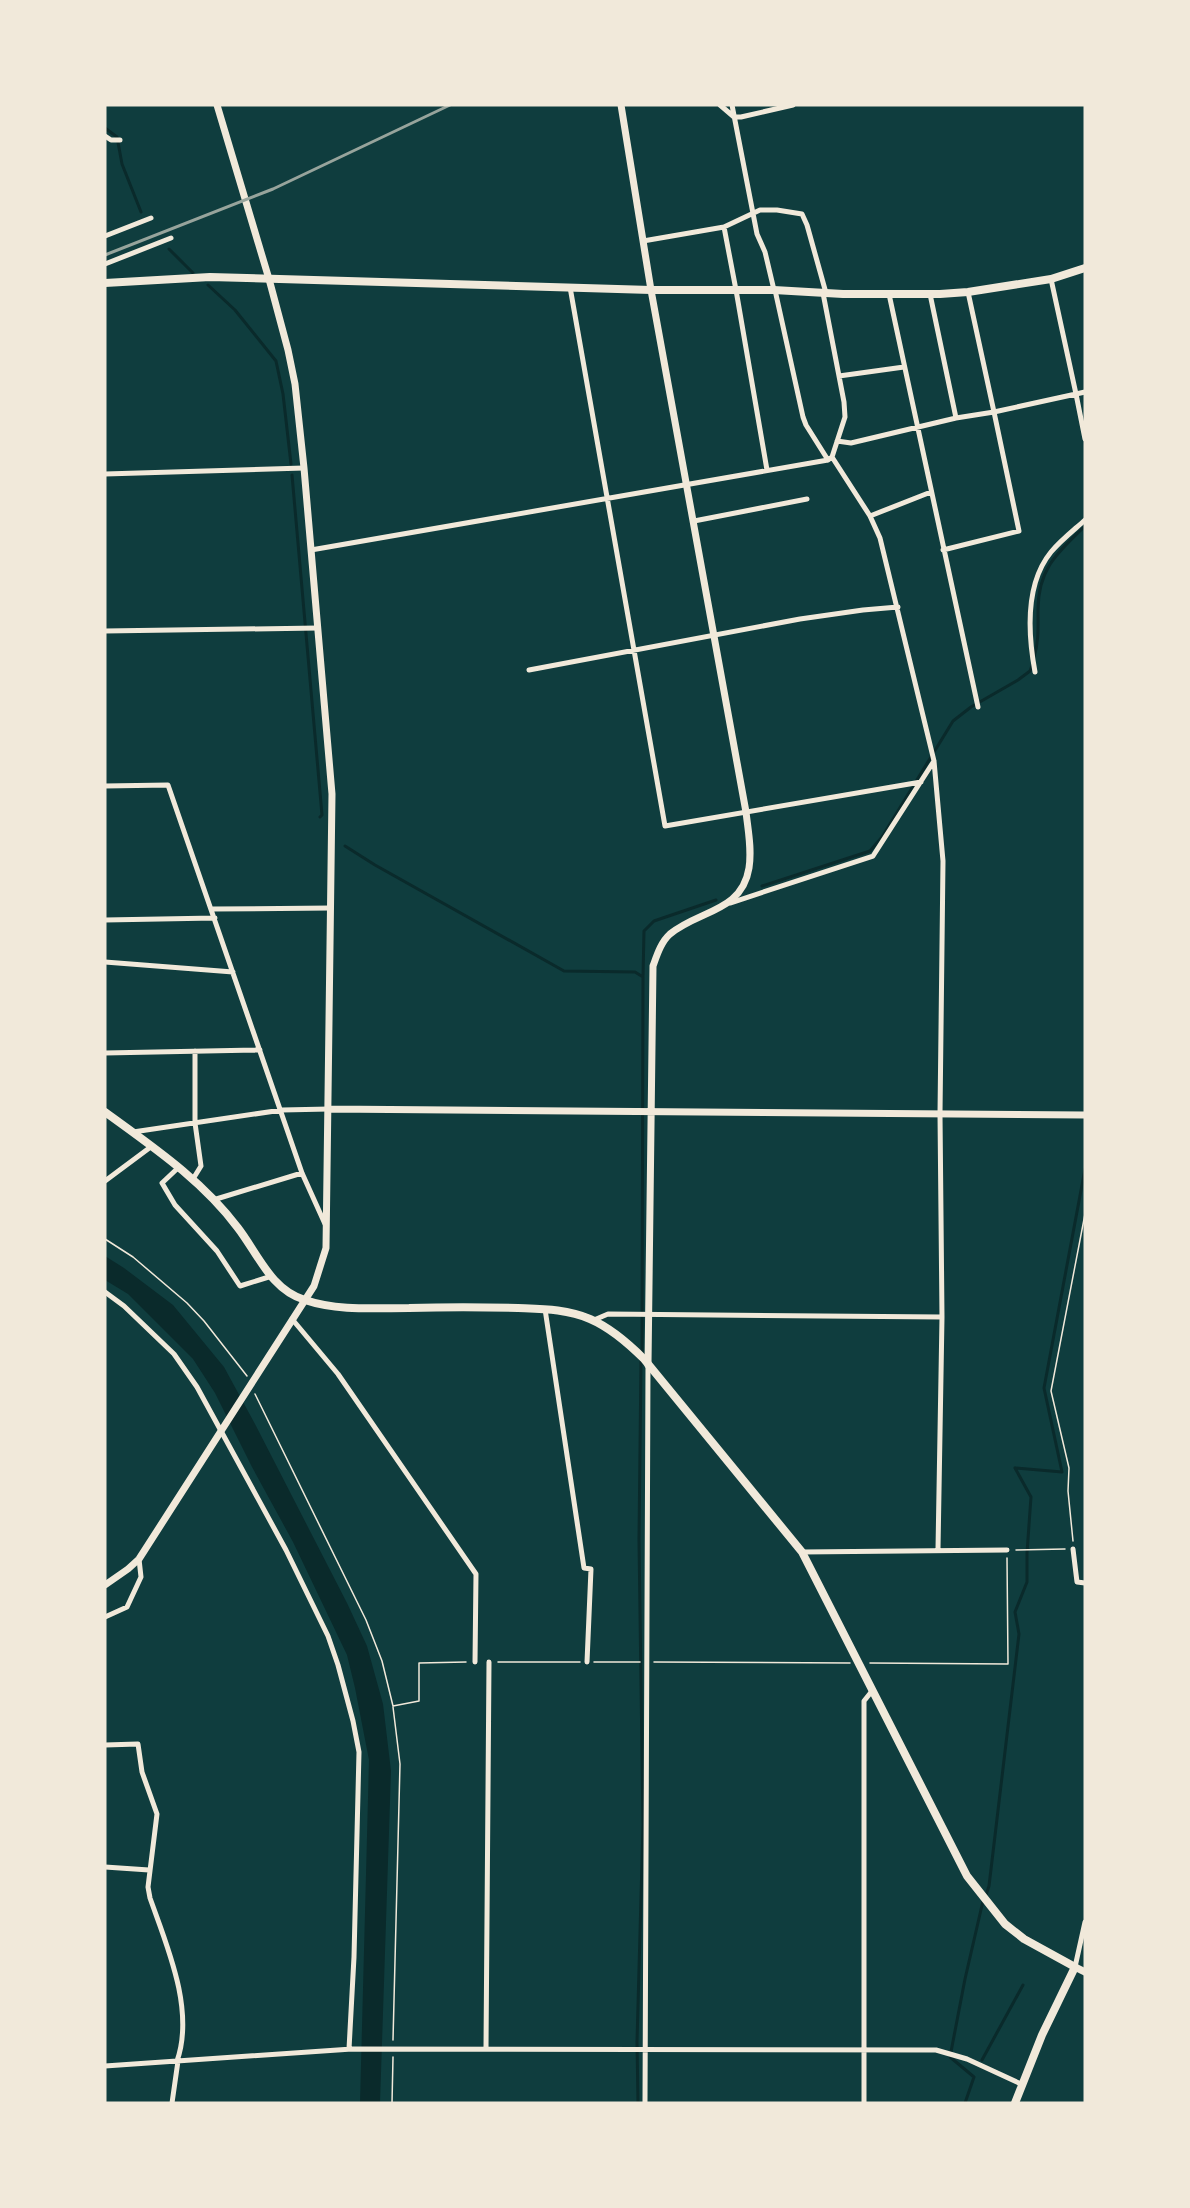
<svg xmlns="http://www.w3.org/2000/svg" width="1190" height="2208" font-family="Raleway,sans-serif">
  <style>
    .water { fill: #0a2a2b }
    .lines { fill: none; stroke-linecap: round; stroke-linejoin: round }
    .stream { stroke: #0a2a2b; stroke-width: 3 }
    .path { stroke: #f1e9da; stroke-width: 1.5 }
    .minor { stroke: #f1e9da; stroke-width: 5 }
    .tertiary { stroke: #f1e9da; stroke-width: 7 }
    .secondary { stroke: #f1e9da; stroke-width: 8 }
    .primary { stroke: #f1e9da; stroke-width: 8 }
    .rail { stroke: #97a49c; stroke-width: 3 }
  </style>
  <rect width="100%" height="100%" fill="#0f3d3e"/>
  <!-- water -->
  <path class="water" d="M105,1256L124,1268L173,1305L224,1367L255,1424L347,1603L367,1646L383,1704L391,1771L380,2103H360L369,1760L355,1688L347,1655L293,1542L252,1467L215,1393L193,1359L128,1294L105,1280Z"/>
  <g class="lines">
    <!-- stream -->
    <path class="stream" d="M105,128L117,137L122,164L141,212
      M169,249L193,273
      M208,285L235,310L276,361L283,394L291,464
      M292,475L322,815L320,817
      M1034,657C1039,642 1038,626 1038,610C1038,569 1057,553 1085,526
      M345,846L375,865L564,971L635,972L643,977L642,1354
      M762,886L870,851L882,837L953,721L971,707L1018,680L1030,671L1033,663
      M643,977L644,931L654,921L716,900
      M1015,1468L1062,1472L1044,1388L1085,1169
      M986,1895L989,1886L1019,1634L1015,1612L1027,1582V1553L1031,1497L1015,1468
      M982,2060L1023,1985
      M638,2103L637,2042L643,1825L639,1540L641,1361
      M965,2103L974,2077L950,2057L965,1979L983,1901"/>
    <!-- path -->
    <path class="path" d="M105,1239L133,1257L187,1303L204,1321L247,1376
      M255,1394L366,1620L382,1661L393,1706L419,1701V1663L466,1662
      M1073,1541L1068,1491L1069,1468L1051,1391L1085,1214
      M1016,1550L1065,1549
      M498,1662H580
      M594,1662H640
      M654,1662L850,1663
      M870,1663L1008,1664L1007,1558
      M393,2040L400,1764L393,1707
      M392,2103L393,2057"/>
    <!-- minor -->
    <path class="minor" d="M720,105L734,117H741L793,105
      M732,105L757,234L765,252L774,290
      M105,136L111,140H120
      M724,227L736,290
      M105,236L151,218
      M643,241L724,227L760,210H777L802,214L807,225L826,293
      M105,264L171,238
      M570,287L665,826L921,782
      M736,290L767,470
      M775,290L803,417L806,425L828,460
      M823,293L844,402L845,417L832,457L870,516L880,538L934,761L943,861L940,1114L942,1317L938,1549
      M889,294L978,707
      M839,376L904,367
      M1085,392L1076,394L1085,439
      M956,418L994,412L968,292
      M837,441L851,443L956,418L930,294
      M105,474L304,468
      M870,516L931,492
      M694,521L807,499
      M311,550L828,460L832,457
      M943,550L1019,531L994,412L1076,394L1051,279
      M105,631L318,628
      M529,670L800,619L863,610L898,607
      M1035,672C1028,634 1025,584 1051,552C1061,540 1074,530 1085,520
      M105,786L168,785L302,1173L325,1224
      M730,903L873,856L934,761
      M212,909L331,908
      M105,920L215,918
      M105,962L233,972
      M105,1053L260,1050
      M133,1132L282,1110L329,1109
      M179,1167L162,1183L175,1205L217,1251L240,1286L272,1276
      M193,1179L201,1166L195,1123V1051
      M105,1181L152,1146
      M213,1200L302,1173
      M105,1292L124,1306L174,1354L197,1387L286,1550L328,1636L338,1665L353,1721L359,1752L354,1957L349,2049
      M545,1309L584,1568L591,1569L587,1662
      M292,1319L338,1374L476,1574L475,1662
      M594,1320L608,1314L942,1317
      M1073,1549L1077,1582L1085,1583
      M802,1552L1007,1550
      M105,1617L127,1607L141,1577L139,1559
      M105,1745L138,1744L142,1772L157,1814L148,1887L150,1898C167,1946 195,2010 177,2061
      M105,1867L149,1870
      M1075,1967L1085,1922
      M486,2048L489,1662
      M105,2066L352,2049L936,2050L967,2059L1021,2084
      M172,2103L178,2061
      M645,2103L648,1365
      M864,2103V1701L872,1691"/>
    <!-- tertiary -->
    <path class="tertiary" d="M621,105L651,290L746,812C748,830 752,849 749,868C742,912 699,910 670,934C661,942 657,955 653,966L648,1365
      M329,1109L1085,1115
      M105,1585L128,1569L139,1559L314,1286L326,1248L332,794L304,468L295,384L288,350L269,279L217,105
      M1075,1967L1085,1972"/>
    <!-- secondary -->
    <path class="secondary" d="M105,283L210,277L651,290H774L843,294H940L968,292L1051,279L1085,268"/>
    <!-- primary -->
    <path class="primary" d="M105,1112C153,1147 202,1180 238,1228C258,1254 271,1290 305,1300C337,1311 375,1308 409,1308C445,1307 481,1307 518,1308C542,1309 567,1309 590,1319C611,1328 628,1343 644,1359L802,1552L967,1876L1005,1924L1024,1939L1075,1967L1042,2035L1015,2103"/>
    <!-- rail -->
    <path class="rail" d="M105,255L273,189L450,105"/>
  </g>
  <!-- border -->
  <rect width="1190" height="2208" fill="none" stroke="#f1e9da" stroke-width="213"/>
</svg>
